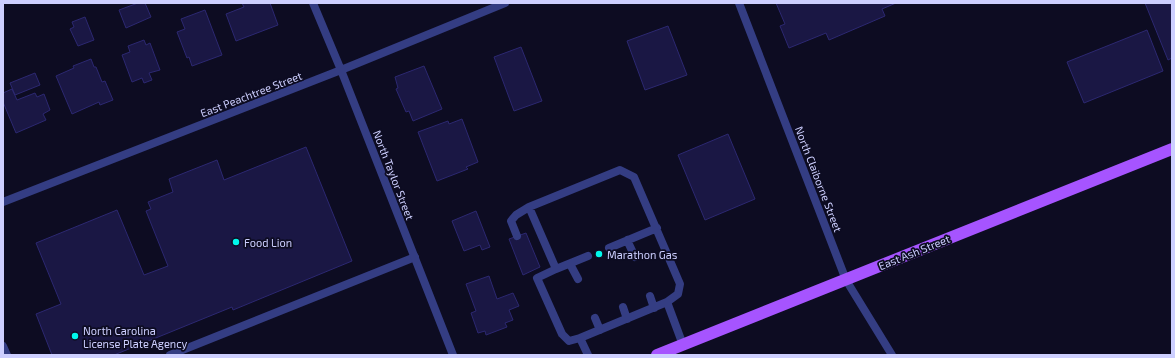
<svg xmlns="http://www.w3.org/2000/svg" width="1175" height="358" font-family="'Exo 2',sans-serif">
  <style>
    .building { fill: #1a1744; stroke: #2c2871 }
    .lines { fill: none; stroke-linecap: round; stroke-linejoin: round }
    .lane { stroke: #343d83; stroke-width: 8 }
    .street { stroke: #343d83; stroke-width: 8 }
    .primary { stroke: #a654ff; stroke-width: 12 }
    .poi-dot { fill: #00f8ec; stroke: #0d0c22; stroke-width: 1.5 }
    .labels { text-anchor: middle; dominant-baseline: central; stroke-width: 3.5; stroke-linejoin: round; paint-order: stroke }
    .street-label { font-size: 11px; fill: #cdcfff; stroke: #0d0c22 }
    .poi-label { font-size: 11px; fill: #cdcfff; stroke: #0d0c22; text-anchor: start }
  </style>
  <rect width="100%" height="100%" fill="#0d0c22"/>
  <!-- building -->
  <path class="building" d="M138,3H145L151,17L126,28L119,10Z
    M242,3H270L278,25L236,41L226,14L244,7Z
    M776,3H896L882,9L885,16L829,40L826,33L789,48L780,26L785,24Z
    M1145,3H1172V58L1168,60Z
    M205,10L222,55L192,66L189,57L187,58L177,32L185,29L181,19Z
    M85,17L94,40L78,46L70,29L74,27L72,22Z
    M668,26L687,75L645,90L627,41Z
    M1147,30L1163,71L1084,103L1067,62Z
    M144,40L146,45L150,43L160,70L149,73L152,80L144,83L142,78L132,82L122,55L130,52L128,46Z
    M521,47L542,101L514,111L494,57Z
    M91,59L94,67H96L102,82L105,81L113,100L100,105L99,102L72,114L56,76L74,68L73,66Z
    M424,66L442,109L413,121L409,111L406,112L396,89L398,88L395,77Z
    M35,73L40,85L15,95L10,83Z
    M12,89L17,100L35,93L37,97L44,94L50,110L43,114L46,120L16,133L3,102V93Z
    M462,119L478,162L466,167L468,169L437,181L418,132L448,121L449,124Z
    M728,134L755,199L705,220L678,155Z
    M306,147L352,261L233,310L232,307L114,355H52L36,314L61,304L36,243L117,210L144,275L168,266L146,211L151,209L148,202L173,192L169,179L217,160L224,180Z
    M476,211L490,247L482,250L480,245L464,251L452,221Z
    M526,233L540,267L523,275L509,239Z
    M489,276L497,299L513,293L519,306L509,310L513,320L505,323L507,327L486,335L485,331L478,333L471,313L476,311L466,284Z"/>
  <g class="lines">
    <!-- lane -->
    <path class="lane" d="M517,236L511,221L516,215L529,207
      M627,240L635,257
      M609,248L657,228
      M570,264L578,279
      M556,269L588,256
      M650,296L654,308
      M623,307L627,319
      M595,318L600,330
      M580,338L569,341L562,334L537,278L556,269L529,207L620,170L634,177L680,284L678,294L667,302
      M170,355L415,257
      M588,355L580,338L667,302L683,345"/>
    <!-- street -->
    <path class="street" d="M313,3L341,70L453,355
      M739,3L846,280L892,355
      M3,202L341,70L505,3
      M3,346L7,355"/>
    <!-- primary -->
    <path class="primary" d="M657,355L1172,149"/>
  </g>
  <!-- markers -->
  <g class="poi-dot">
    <circle cx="236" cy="242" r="4"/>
    <circle cx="599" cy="254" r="4"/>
    <circle cx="75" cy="336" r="4"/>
  </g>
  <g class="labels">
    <!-- street labels -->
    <g class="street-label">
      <text transform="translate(251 94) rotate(-21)">East Peachtree Street</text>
      <text transform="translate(394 175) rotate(69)">North Taylor Street</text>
      <text transform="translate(819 179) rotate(69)">North Claiborne Street</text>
      <text transform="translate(914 252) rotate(-22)">East Ash Street</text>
    </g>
    <!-- poi labels -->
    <g class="poi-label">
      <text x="244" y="242">Food Lion</text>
      <text x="607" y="254">Marathon Gas</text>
      <text x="83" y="330">North Carolina<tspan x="83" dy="13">License Plate Agency</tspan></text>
    </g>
  </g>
  <!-- border -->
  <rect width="1175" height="358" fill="none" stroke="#cdcfff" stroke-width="8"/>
</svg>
